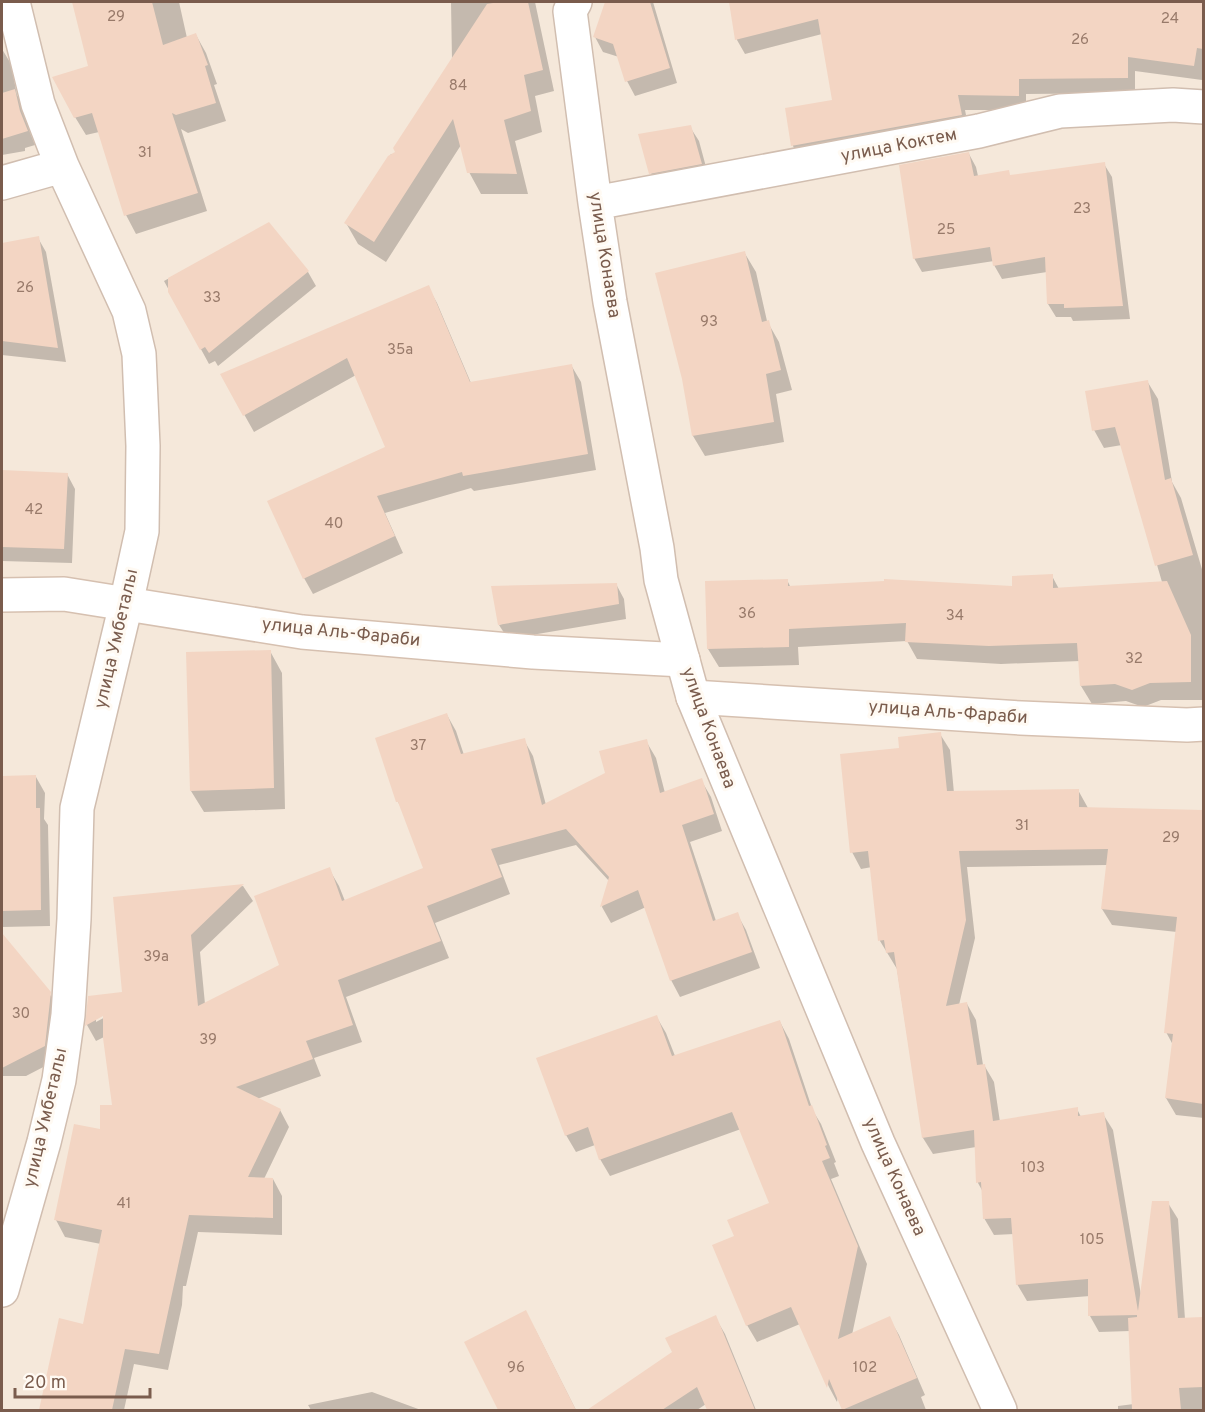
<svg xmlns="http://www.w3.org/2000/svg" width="1205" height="1412" font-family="Overpass,sans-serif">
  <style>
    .residential { fill: #f5e8da }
    .shadow { fill: #0003; fill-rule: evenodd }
    .building { fill: #f3d5c3 }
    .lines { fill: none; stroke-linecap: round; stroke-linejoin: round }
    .street-casing { stroke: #d1beb0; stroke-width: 36 }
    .secondary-casing { stroke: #d6c0b0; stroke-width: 36 }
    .street { stroke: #fff; stroke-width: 33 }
    .secondary { stroke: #fff; stroke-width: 33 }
    .labels { text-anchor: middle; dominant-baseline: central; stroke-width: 6; stroke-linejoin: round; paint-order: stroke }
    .number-label { font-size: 15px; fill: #987a6a }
    .street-label { font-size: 18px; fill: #7a5c4d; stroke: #fffaf3 }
  </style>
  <rect width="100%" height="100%" fill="#fdf6ec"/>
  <!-- residential -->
  <path class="residential" d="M2,2H1203V1410H2Z"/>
  <!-- shadow -->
  <path class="shadow" d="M74,2H179L187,38L196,35L206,53L217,84L214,85L226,121L188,133L181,129L207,211L136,234L126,215L99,132L86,135L75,117L90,67Z
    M451,2H535L554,91L535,96L542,132L515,141L528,194H481L469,172L461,145L386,262L358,244L346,223L391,154H398L452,61Z
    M607,2H653L677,83L635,96L627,81L619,57L603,52L595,37Z
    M730,2H1204V70L1202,80L1135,71V93L1026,94V110H965L969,130L801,161L793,146L787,109L834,101L822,34L745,54L737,40Z
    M2,49L11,64L17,95L23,105L28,127L35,145L25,148V151L2,155Z
    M690,127L699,141L709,178L659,188L651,173Z
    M969,154L976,167L978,176H1011L1104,164L1112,177L1130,319L1073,321L1071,317H1056L1048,304L1047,272L1002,279L994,265V261L922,272L914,258Z
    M268,224L308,272L316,286L218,366L215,361L209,364L164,281Z
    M38,238L46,252L66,362L2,355V244Z
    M744,252L756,272L767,321L779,342L792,390L776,394L784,442L705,456L693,436L683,379Z
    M428,287L437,303L471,383L571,365L581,382L596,470L474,491L471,488L385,513L403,553L313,594L304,578L387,448L356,375L254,432L222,375Z
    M1147,381L1158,399L1172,482L1181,498L1204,576V700H1161L1143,707L1126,701L1092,704L1081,686L1080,661L1001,664L917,659L907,641L798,647L799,665L719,667L708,649L787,580L791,588L1014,587L1052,576L1059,589L1162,582L1122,445L1104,448L1094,430Z
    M2,472L67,474L75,489L72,563L2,561Z
    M616,584L624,599L626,619L508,639L499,625Z
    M270,651L282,673L285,809L204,812L191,791Z
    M447,715L456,731L464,755L524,740L533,756L546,805L606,774L646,741L656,758L665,793L701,780L711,797L722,831L690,842L716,921L737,914L746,930L760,968L680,997L671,980L646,907L611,923L602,907L609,881L576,845L499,865L510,894L435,923L449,958L346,997L362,1042L314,1058L321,1076L257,1099L280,1110L289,1127L264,1179H273L282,1196V1235L198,1232L186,1286H183L182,1305L168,1370L134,1364L124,1410H53L44,1396L84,1325L101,1244L65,1237L56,1220L113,1106L104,1037L96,1041L87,1025L89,997L123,994L114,898L243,886L253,901L200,952L205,1004L281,966L329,869L339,886L345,901L425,869L402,809L398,802ZM110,1012L111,1014L96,1022V1018Z
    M940,734L950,750L954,793L1078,790L1088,808L1204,811V1118L1176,1115L1166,1098L1173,1045L1166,1032L1177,932L1112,925L1102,909L1108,865L967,867L975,938L959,1005L967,1004L976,1020L983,1065H984L994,1082L1000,1122L1077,1109L1081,1117L1103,1114L1113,1130L1141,1295L1168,1203L1178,1219L1185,1319H1204V1410H1118V1406L1134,1404L1130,1331L1099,1332L1090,1316V1296L1027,1301L1017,1284L1014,1234L994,1235L984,1218L983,1192L978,1183L976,1147L933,1154L923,1138L897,969L880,941L872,867L861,869L852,852L900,749Z
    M2,776L36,777L45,793L44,819L48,825L50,926L2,927Z
    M2,936L49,993L59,1009L53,1062L26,1076H2Z
    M656,1016L666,1033L675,1056L780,1022L789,1039L813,1111L821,1124L836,1162L834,1163L839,1176L831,1179L867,1264L852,1335L889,1318L899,1335L925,1395L921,1397L926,1410H844L838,1396L837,1402L829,1387L800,1324L757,1342L747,1325L736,1237L771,1203L741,1129L610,1176L600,1159L595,1145L576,1152L566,1135Z
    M715,1317L725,1334L756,1410H708L706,1404L697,1410H590L674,1352Z
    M535,1329L576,1410H500L466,1343Z
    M372,1392L421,1410H311L308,1405Z"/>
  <!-- building -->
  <path class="building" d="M72,2H152L163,45L196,33L208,65L205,66L216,103L176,115L172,113L198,193L124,216L92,113L74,118L52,77L88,66Z
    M499,2H528L543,70L524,75L531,111L504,120L517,174L467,173L453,119L374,242L344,223L388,156L395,152L393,148L487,4Z
    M605,2H650L670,68L625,82L613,44L593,37Z
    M729,2H1203V49L1197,48L1194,66L1128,57V78L1019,79V96L958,95L962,115L791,146L785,108L832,100L818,19L735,40Z
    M15,89L20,111L28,131L2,139V93Z
    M691,125L702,164L649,174L638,134Z
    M969,152L974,176L1009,170L1010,175L1105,162L1123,306L1064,308V304H1047L1045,257L993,266L990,247L913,259L899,165Z
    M269,222L309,271L209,353L205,347L200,350L168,292V278Z
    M39,236L58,348L2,341V243Z
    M745,251L762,322L769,320L781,370L766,374L774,422L692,436L682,379L655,273Z
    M429,285L470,382L572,364L588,454L463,476L462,472L377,496L395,536L303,579L267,501L385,447L347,358L243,416L220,374Z
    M1148,380L1165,480L1171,478L1193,555L1155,566L1115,427L1092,431L1085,391Z
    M2,470L68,473L64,549L2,547Z
    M1053,574V588L1167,581L1191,635V682L1150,683L1132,690L1115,684L1080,686L1077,643L989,646L905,642L906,623L789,629V647L707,649L705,581L788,579V586L884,581V579L1012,586V576Z
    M617,583L619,604L498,625L491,586Z
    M271,650L274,788L190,791L186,652Z
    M447,713L461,754L525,738L542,805L605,773L599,751L647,739L660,793L702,778L714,814L682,825L713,921L738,912L752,952L670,981L638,890L600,907L609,877L566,829L491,849L502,877L427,906L441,941L338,980L353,1025L306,1041L313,1059L236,1087L281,1109L248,1177L273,1178V1218L189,1215L159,1354L125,1349L112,1410H39L59,1318L83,1324L102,1230L54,1220L74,1124L100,1129V1105H112L103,1038V1016L85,1026L88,996L122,992L113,897L244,884L191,935L198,1006L279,965L254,896L330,867L342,901L423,868L398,802H396L375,738Z
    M941,732L947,791L1079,789V807L1203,810V1104L1165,1098L1173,1034L1164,1033L1177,917L1101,909L1108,849L959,851L966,920L946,1006L967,1002L977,1065L985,1064L993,1121L1078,1107V1116L1104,1112L1138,1311L1152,1201H1169L1178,1318L1203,1317V1387L1179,1388L1181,1410H1132L1128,1318L1137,1317V1315L1088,1316V1279L1016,1285L1011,1218L983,1219L981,1182L976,1183L974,1130L922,1138L894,952L886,953L884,940L878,941L868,851L850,853L840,754L899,748L898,737Z
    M36,775V808H40L41,910L2,911V776Z
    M2,933L51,992L45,1046L2,1068Z
    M657,1015L672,1056L780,1020L809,1106L812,1105L827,1145L825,1146L830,1158L822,1161L858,1246L838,1339L890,1316L917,1378L842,1410L829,1379L827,1388L791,1307L746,1326L712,1245L734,1236L727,1220L769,1203L732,1112L599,1160L588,1127L565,1136L536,1058Z
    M526,1310L576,1410H498L464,1342Z
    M716,1315L755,1410H707L697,1387L662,1410H587L672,1352L665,1338Z"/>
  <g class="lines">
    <!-- street casing -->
    <g class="street-casing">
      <path id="street" d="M575,2L570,11L595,203L610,302L657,548L661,580L693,697L878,1143L1000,1410
        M2,183L62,166
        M595,203L979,131L1060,111L1173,105L1204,107
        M2,1290L44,1142L59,1080L68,1015L74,919L77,808L126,604L142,531L143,446L139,354L129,311L62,166L38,104L13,2"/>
    </g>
    <!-- secondary casing -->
    <g class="secondary-casing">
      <path id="secondary" d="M2,595L64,594L302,632L533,652L683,660
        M693,697L1021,718L1187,725L1204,724"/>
    </g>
    <!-- street -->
    <use href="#street" class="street"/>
    <!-- secondary -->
    <use href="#secondary" class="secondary"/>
  </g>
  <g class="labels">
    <!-- number labels -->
    <g class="number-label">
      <text x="116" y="17">29</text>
      <text x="1170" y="19">24</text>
      <text x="1080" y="40">26</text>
      <text x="458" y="86">84</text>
      <text x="145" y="153">31</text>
      <text x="1082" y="209">23</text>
      <text x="946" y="230">25</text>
      <text x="25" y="288">26</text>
      <text x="212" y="298">33</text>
      <text x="709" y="322">93</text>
      <text x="400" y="350">35а</text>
      <text x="34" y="510">42</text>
      <text x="334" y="524">40</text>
      <text x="747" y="614">36</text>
      <text x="955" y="616">34</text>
      <text x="1134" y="659">32</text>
      <text x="418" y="746">37</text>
      <text x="1022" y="826">31</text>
      <text x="1171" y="838">29</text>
      <text x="156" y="957">39а</text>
      <text x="21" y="1014">30</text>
      <text x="208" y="1040">39</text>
      <text x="1033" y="1168">103</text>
      <text x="124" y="1204">41</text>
      <text x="1092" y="1240">105</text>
      <text x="516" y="1368">96</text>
      <text x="865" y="1368">102</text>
    </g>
    <!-- street labels -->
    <g class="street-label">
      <text transform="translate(899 146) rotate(-11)">улица Коктем</text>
      <text transform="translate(604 255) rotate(81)">улица Конаева</text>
      <text transform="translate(341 633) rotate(6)">улица Аль-Фараби</text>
      <text transform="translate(117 639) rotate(-77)">улица Умбеталы</text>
      <text transform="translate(948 713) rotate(4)">улица Аль-Фараби</text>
      <text transform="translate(708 728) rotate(70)">улица Конаева</text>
      <text transform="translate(46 1118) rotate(-77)">улица Умбеталы</text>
      <text transform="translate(894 1177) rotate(66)">улица Конаева</text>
    </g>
  </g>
  <!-- border -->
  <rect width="1205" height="1412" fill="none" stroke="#7a5c4d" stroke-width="6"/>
  <!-- scale -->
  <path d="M15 1388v9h135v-9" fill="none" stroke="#7a5c4d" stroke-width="3"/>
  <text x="24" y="1388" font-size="18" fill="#7a5c4d" stroke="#fffaf3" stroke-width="4.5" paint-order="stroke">20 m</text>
</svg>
